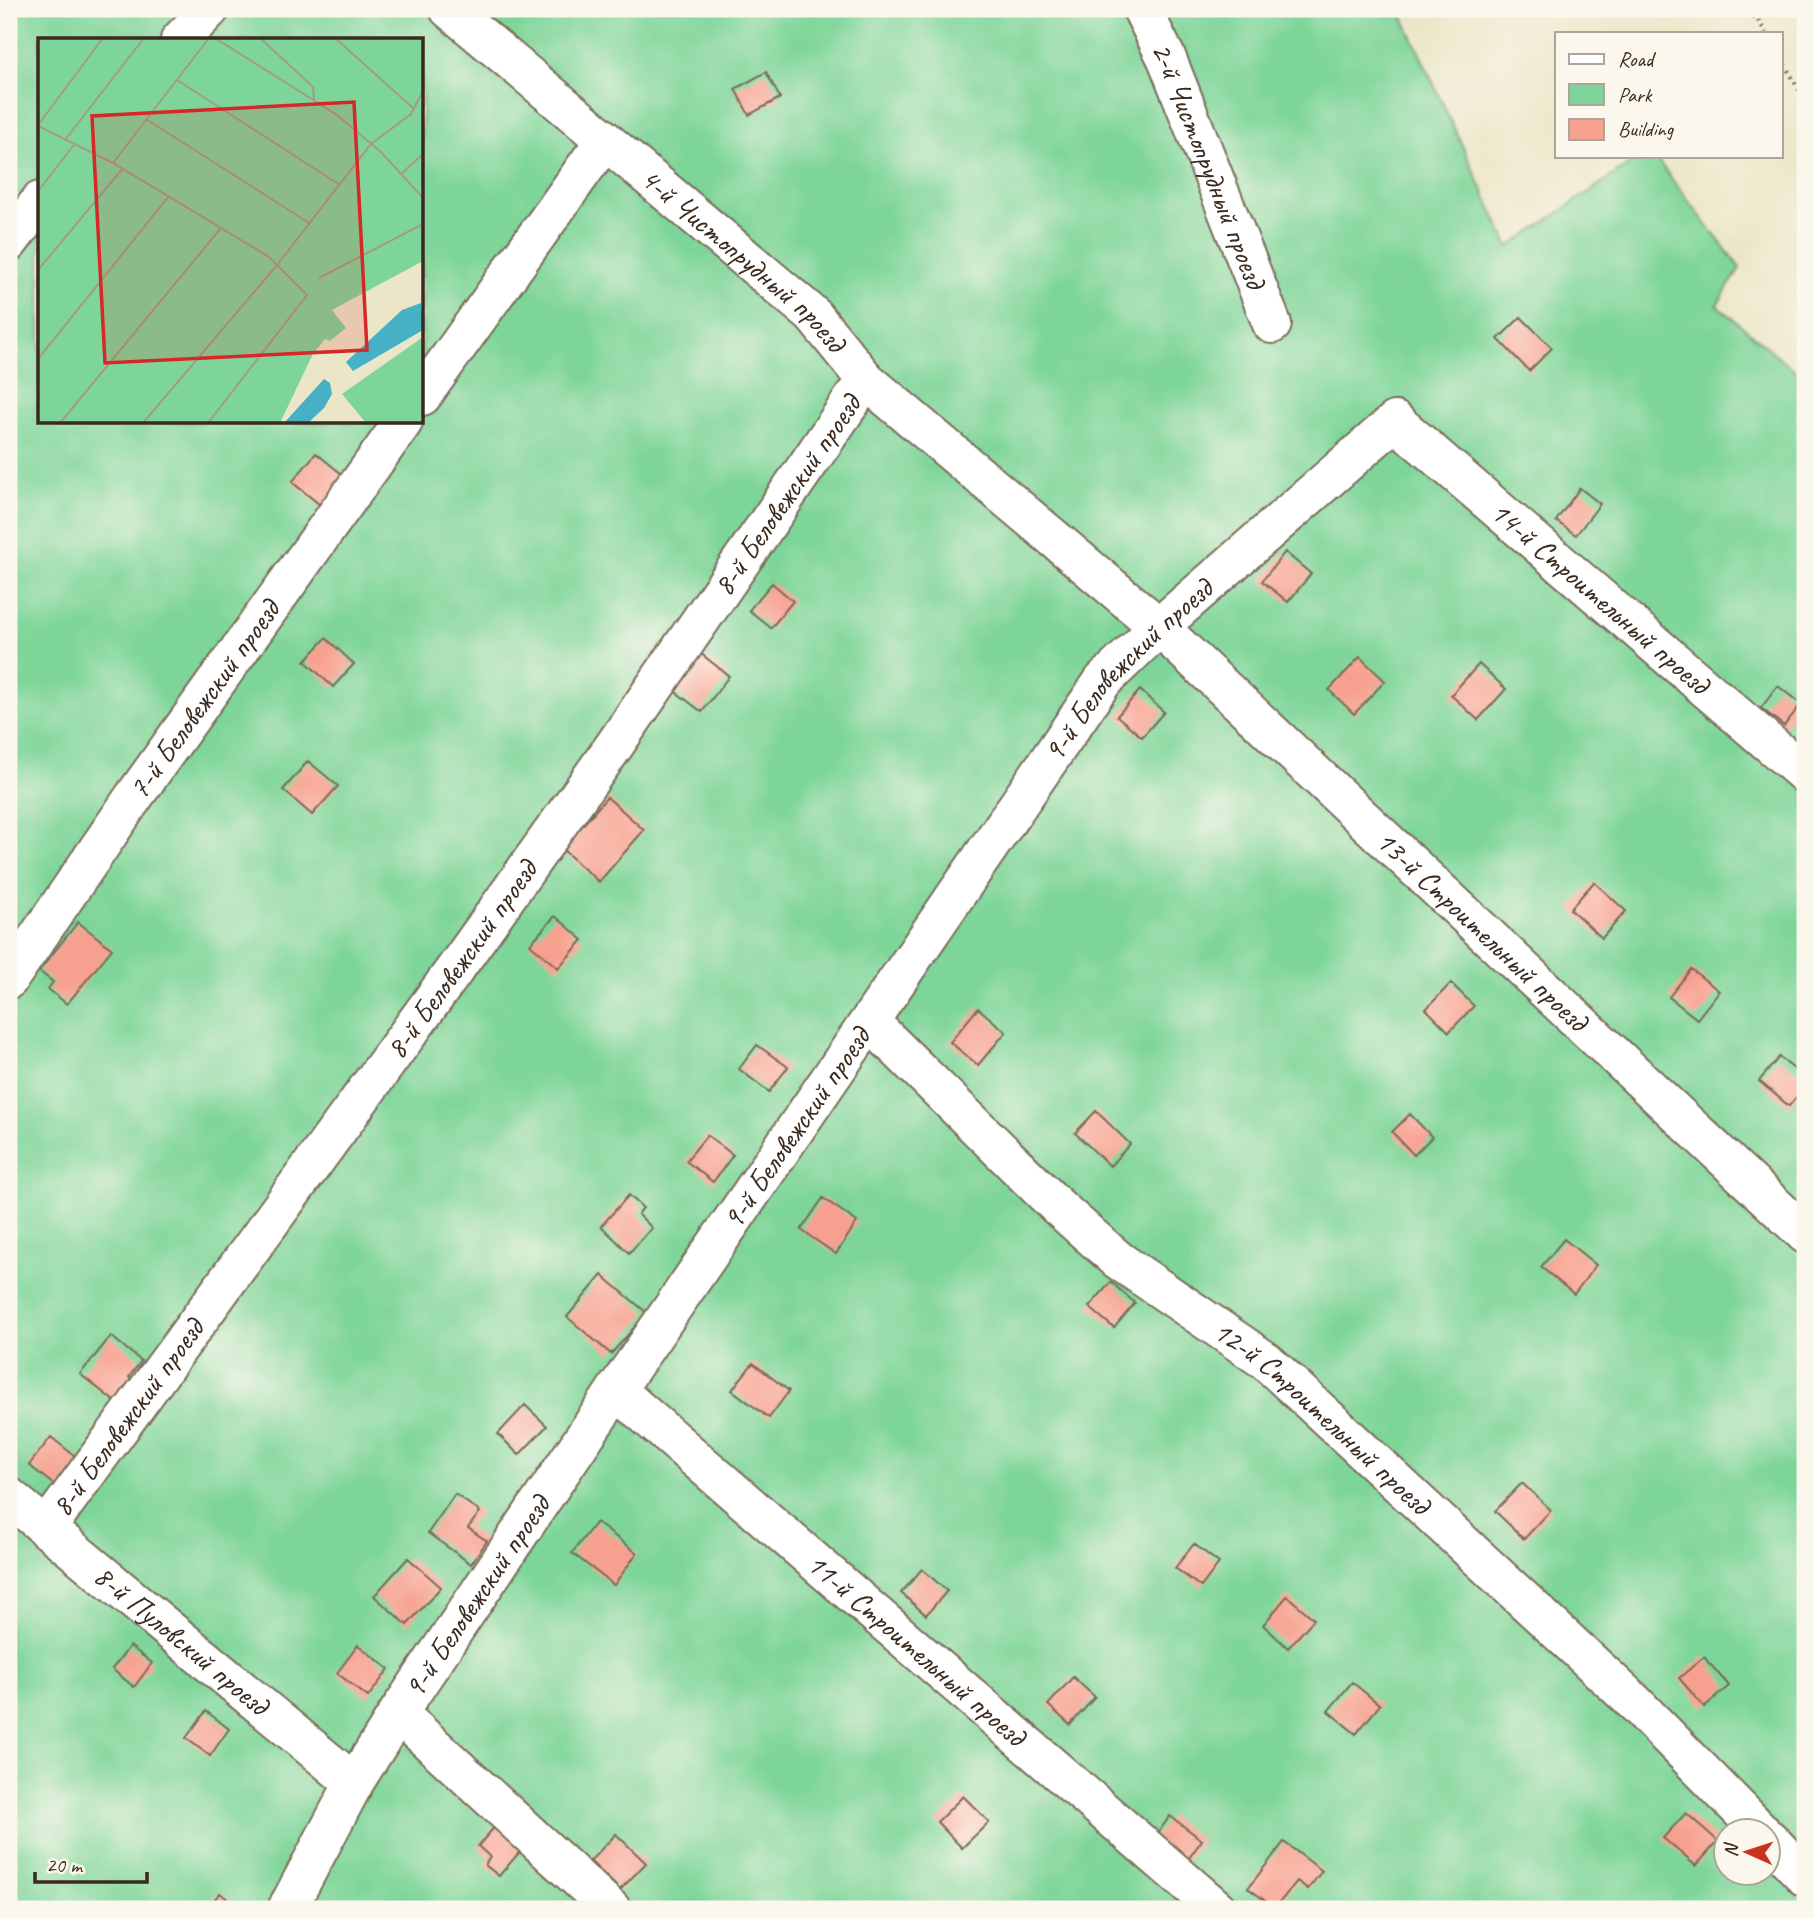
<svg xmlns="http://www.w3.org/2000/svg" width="1814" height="1918" font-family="Caveat,sans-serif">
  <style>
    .green { fill: #7ed599; stroke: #5c805c; stroke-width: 2; fill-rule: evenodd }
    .building { fill: #f8a090 }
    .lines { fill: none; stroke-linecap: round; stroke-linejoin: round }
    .minor-casing { stroke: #796c5a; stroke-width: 42 }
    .path { stroke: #796c5a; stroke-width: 4.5; stroke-dasharray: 2 5; stroke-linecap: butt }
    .minor { stroke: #fff; stroke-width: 38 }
    .labels { text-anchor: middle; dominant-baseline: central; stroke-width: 7; stroke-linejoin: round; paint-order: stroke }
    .street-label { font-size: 30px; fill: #3b2a1e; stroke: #fbf7ec }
    .inset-road { fill: none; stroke: #a59b84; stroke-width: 2 }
    .view { fill: #d62828; fill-opacity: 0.15; stroke: #d62828; stroke-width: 3.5 }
    .inset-edge { fill: none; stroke: #3b2a1e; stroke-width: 3.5 }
  </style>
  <rect width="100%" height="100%" fill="#fbf7ec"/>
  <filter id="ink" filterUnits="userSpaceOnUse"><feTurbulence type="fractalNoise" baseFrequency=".0143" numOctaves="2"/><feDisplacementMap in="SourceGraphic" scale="14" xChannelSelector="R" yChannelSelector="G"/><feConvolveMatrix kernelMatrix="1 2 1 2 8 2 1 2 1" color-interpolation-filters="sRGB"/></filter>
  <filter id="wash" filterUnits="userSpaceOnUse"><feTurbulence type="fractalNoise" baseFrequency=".00686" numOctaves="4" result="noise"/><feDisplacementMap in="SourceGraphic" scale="28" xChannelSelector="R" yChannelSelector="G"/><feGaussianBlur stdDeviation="1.57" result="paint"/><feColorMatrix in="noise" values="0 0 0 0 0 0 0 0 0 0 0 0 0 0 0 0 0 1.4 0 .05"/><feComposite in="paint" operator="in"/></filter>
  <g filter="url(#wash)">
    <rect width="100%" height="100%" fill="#ece6c8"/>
    <!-- green -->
    <path class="green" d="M9,9H1399L1509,247L1641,156H1654L1740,268L1717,305L1805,379V1909H9ZM40,40H422V422H40ZM1727,1830H1769V1872H1727Z"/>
    <g id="blocks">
      <!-- building -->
      <path class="building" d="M766,72L780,98L749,115L735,89Z
        M1521,317L1552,348L1529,371L1498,339Z
        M316,453L349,480L325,509L292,482Z
        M1580,488L1600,504L1576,535L1556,521Z
        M1285,552L1311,574L1288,602L1262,581Z
        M772,583L793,601L771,628L749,610Z
        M326,638L354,664L333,687L305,661Z
        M700,653L729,676L702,712L672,689Z
        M1360,657L1385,681L1354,714L1329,690Z
        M1479,664L1506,689L1478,720L1451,695Z
        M1778,686L1801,704L1784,726L1761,708Z
        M1140,690L1164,712L1142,737L1117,716Z
        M308,761L338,786L312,815L283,790Z
        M607,797L644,830L599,882L562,849Z
        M1594,882L1626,911L1602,938L1570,909Z
        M555,916L583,940L558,968L530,944Z
        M78,922L112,949L67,1004L48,989L53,982L39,971Z
        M1691,969L1719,991L1697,1019L1669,997Z
        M1451,983L1474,1006L1449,1032L1426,1009Z
        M978,1008L1006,1032L978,1065L950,1042Z
        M757,1045L788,1067L769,1092L739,1069Z
        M1779,1057L1805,1078V1086L1789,1106L1759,1081Z
        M1096,1111L1130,1144L1110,1166L1075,1133Z
        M1410,1114L1432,1137L1414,1155L1392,1132Z
        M707,1135L733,1155L713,1182L686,1161Z
        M629,1195L643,1208L638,1214L652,1228L629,1253L601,1226Z
        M823,1198L857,1222L836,1254L801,1230Z
        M1564,1239L1596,1265L1574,1294L1541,1267Z
        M602,1275L647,1313L611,1354L567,1317Z
        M1111,1282L1135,1303L1114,1328L1089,1307Z
        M111,1336L141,1361L129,1377L141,1386L123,1408L80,1374Z
        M753,1363L789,1391L769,1418L732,1390Z
        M525,1405L547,1426L519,1455L498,1434Z
        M51,1437L81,1461L59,1489L29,1465Z
        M1522,1483L1551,1510L1524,1539L1495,1511Z
        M455,1494L480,1512L468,1528L487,1541L471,1564L428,1533Z
        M596,1522L637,1553L614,1585L572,1553Z
        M1194,1544L1219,1563L1201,1587L1175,1568Z
        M408,1558L441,1587L407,1625L374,1596Z
        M922,1569L947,1591L926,1615L901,1593Z
        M1287,1596L1314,1619L1288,1648L1263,1625Z
        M358,1645L389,1669L368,1697L337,1673Z
        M130,1646L152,1663L134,1687L112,1669Z
        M1704,1657L1729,1686L1704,1707L1679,1678Z
        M1073,1677L1095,1697L1070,1725L1048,1705Z
        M1352,1682L1380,1705L1356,1734L1328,1711Z
        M206,1711L229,1729L210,1756L186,1738Z
        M963,1796L989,1822L962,1848L937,1822Z
        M1686,1813L1718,1841L1696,1866L1663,1838Z
        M1170,1816L1202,1840L1184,1865L1152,1841Z
        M497,1824L524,1847L499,1876L485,1865L490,1857L478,1846Z
        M616,1834L646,1863L620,1890L590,1861Z
        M1284,1842L1322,1871L1308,1889L1297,1881L1275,1908L1248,1888Z
        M220,1893L240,1909H206Z"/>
    </g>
  </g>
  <g filter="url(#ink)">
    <use href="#blocks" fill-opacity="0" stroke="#796c5a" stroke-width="2"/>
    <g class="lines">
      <!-- minor casing -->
      <g class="minor-casing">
        <g id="minor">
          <path id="s1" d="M449,9L813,315L866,380L1159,627L1805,1234"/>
          <path id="s2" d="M1142,9L1167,59L1272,324"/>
          <path d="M180,40L210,9"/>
          <path d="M9,242L40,201"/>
          <path d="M422,396L605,140"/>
          <path id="s3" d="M9,979L133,798L403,422"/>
          <path id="s4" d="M870,1022L1057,1206L1118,1260L1266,1361L1635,1703L1760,1830"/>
          <path id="s5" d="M616,1390L1217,1909"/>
          <path id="s6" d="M9,1497L354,1783"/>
          <path id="s7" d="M46,1529L453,972L614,746L866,380"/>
          <path d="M398,1713L611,1909"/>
          <path d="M1769,1839L1805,1877"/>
          <path id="s8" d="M287,1909L354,1783L398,1713L616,1390L1103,681L1159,627L1395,421L1805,774"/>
        </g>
      </g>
      <!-- path -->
      <path class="path" d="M1726,9L1756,17L1766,33
        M1781,58L1805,100"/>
      <!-- minor -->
      <use href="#minor" class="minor"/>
    </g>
  </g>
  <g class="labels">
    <!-- street labels -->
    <g class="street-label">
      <text stroke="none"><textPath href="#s2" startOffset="170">2-й Чистопрудный проезд</textPath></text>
      <text stroke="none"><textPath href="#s1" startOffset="387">4-й Чистопрудный проезд</textPath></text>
      <text stroke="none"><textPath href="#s7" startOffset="1272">8-й Беловежский проезд</textPath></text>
      <text stroke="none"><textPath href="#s8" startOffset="2137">14-й Строительный проезд</textPath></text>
      <text stroke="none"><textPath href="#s8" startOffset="1500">9-й Беловежский проезд</textPath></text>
      <text stroke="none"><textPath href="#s3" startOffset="341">7-й Беловежский проезд</textPath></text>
      <text stroke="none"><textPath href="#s1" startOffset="1386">13-й Строительный проезд</textPath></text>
      <text stroke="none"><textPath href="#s7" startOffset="705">8-й Беловежский проезд</textPath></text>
      <text stroke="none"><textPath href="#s8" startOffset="933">9-й Беловежский проезд</textPath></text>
      <text stroke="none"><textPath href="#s7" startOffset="138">8-й Беловежский проезд</textPath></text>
      <text stroke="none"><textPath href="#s4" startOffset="602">12-й Строительный проезд</textPath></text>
      <text stroke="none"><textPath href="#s8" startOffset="366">9-й Беловежский проезд</textPath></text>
      <text stroke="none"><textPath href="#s6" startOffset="224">8-й Пуловский проезд</textPath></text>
      <text stroke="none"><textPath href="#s5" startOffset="397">11-й Строительный проезд</textPath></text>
    </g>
  </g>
  <!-- overview -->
  <g transform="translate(38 38)">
    <rect width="385" height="385" fill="#ece6c8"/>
    <path d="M0,0H385V223L294,272L308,290L292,303L287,301L275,316L242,385H0ZM385,299V385H328L304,356Z" fill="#7ed599"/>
    <path d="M383,265L385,292L315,333L308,324L364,272ZM286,341L292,345L294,356L286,370L270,385H246Z" fill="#46b0c5"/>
    <path class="inset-road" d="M177,0L299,77L343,114L385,160M222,0L275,49L276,62M297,0L375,70M139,42L302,147M108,81L271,185M0,87L65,0M0,88L75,125L231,219L269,257L170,385M27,102L106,0M75,125L171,0M363,136L385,116M0,153L36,107M0,232L85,130M281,240L385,186M0,321L131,158M22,385L183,190M105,385L239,227L333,106L373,76L385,53"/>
    <path class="view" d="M316,64L329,312L67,325L54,78Z"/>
    <rect width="385" height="385" class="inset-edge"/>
  </g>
  <!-- margin -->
  <rect width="1814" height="1918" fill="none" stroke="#fbf7ec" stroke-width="35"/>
  <!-- legend -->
  <rect x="1555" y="32" width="228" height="126" fill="#fbf7ec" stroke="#aea59a" stroke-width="2"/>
  <rect x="1569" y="54" width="35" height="10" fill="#ffffff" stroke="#aea59a" stroke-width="2"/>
  <text x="1618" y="66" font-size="21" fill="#3b2a1e">Road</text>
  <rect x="1569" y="84" width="35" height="21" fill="#7ed599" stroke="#aea59a" stroke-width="2"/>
  <text x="1618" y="102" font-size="21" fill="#3b2a1e">Park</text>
  <rect x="1569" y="119" width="35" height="21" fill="#f8a090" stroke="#aea59a" stroke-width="2"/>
  <text x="1618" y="136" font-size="21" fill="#3b2a1e">Building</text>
  <!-- north arrow -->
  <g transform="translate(1747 1852) rotate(273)"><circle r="33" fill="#fbf7ec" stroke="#aea59a" stroke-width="2"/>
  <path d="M0-5L12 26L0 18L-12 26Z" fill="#c8321e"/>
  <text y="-10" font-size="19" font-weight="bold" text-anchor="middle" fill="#3b2a1e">N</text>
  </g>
  <!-- scale -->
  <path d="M35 1872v10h112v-10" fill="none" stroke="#3b2a1e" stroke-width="3.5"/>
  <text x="46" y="1872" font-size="21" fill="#3b2a1e" stroke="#fbf7ec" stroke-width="5" paint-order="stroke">20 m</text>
</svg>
